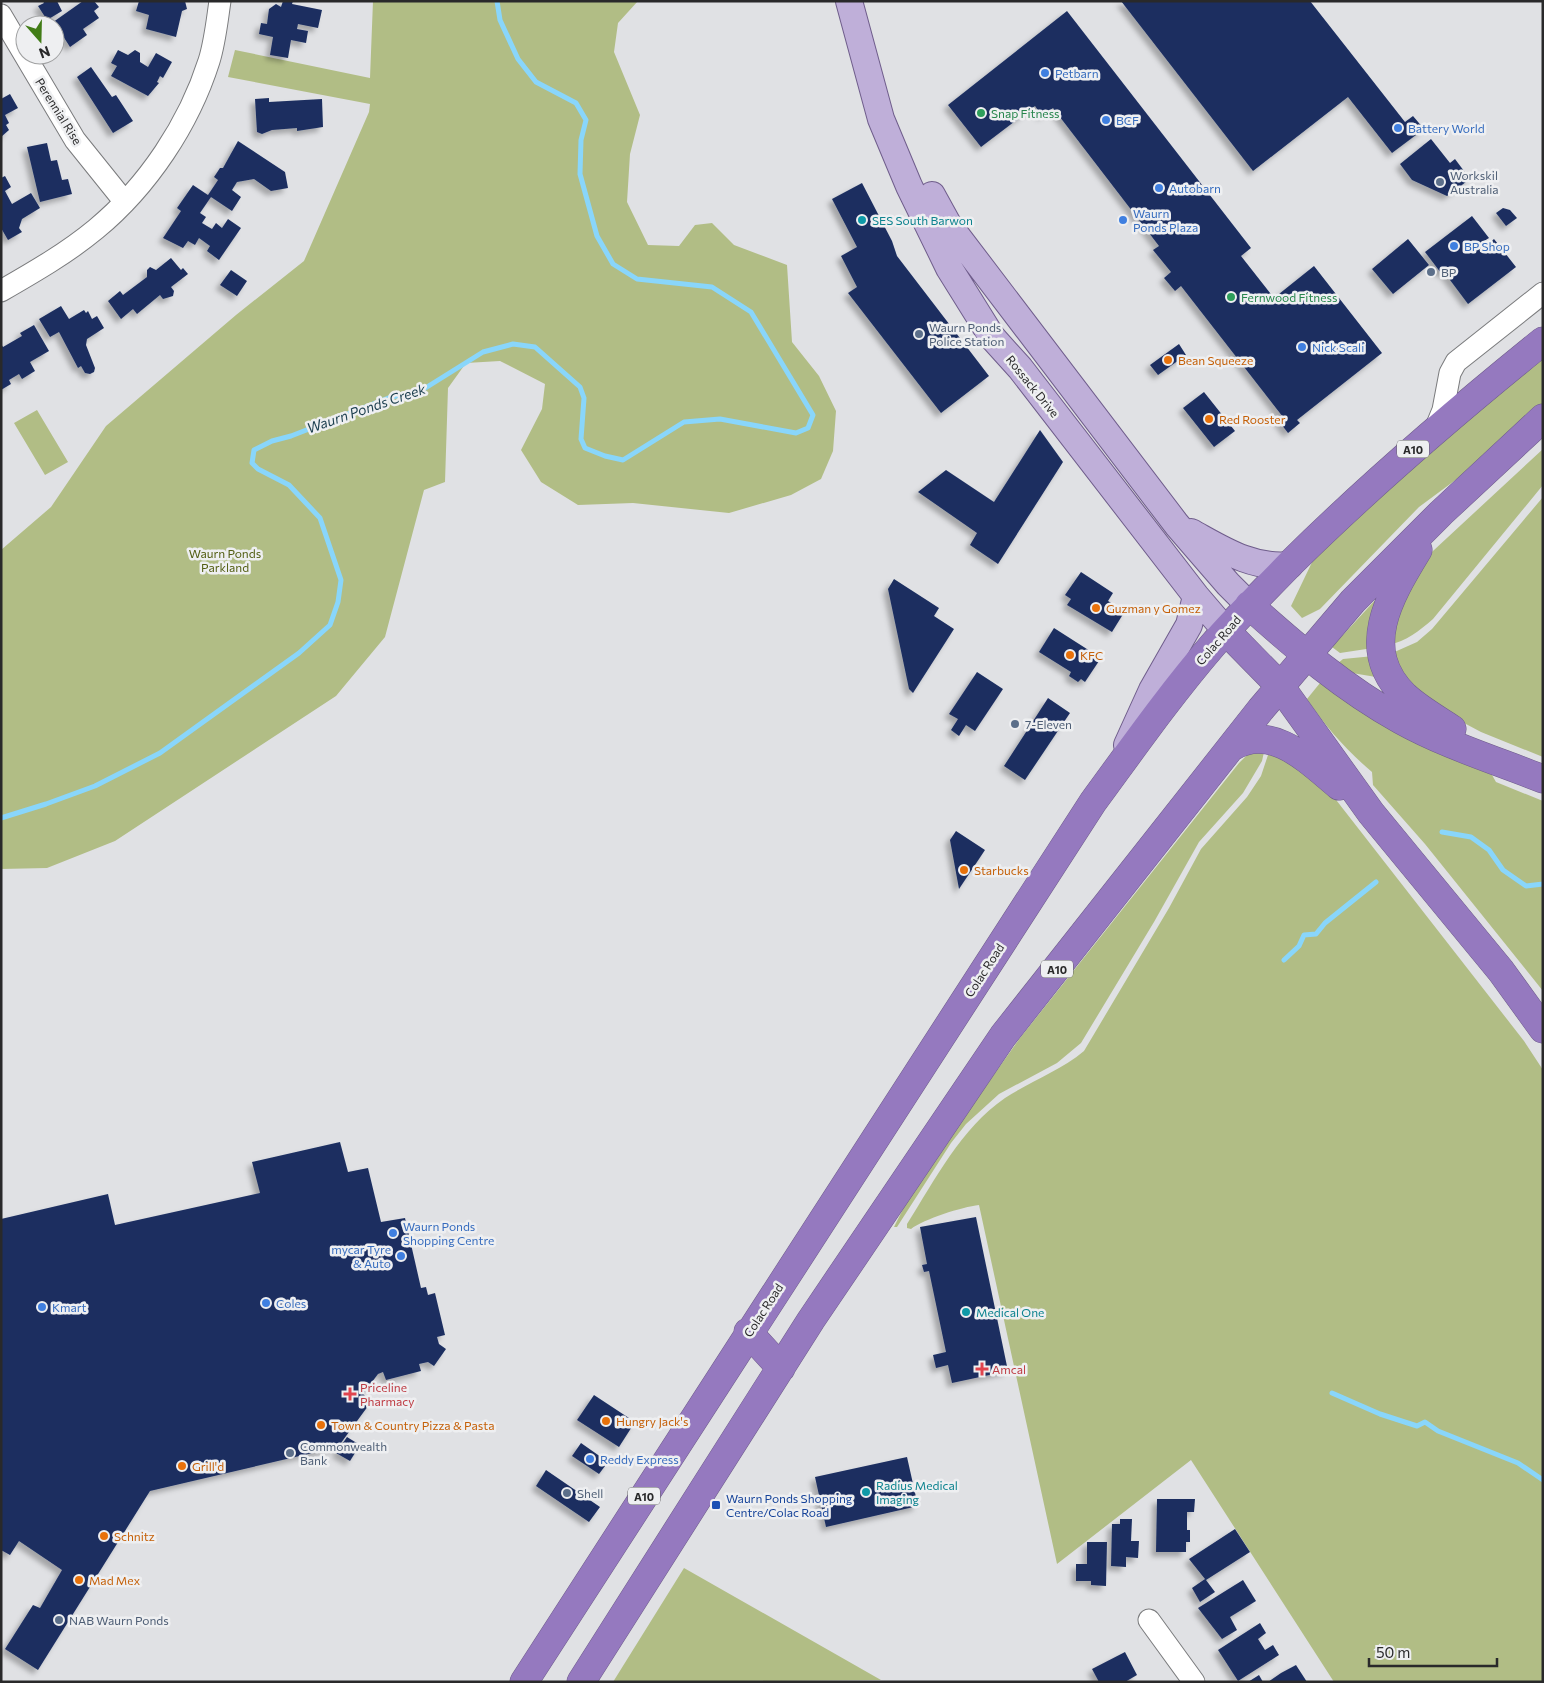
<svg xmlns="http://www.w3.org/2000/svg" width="1544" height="1683" font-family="Commissioner,sans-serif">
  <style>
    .green { fill: #b1bd85 }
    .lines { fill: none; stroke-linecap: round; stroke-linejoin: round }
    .stream { stroke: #89d6fb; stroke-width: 5 }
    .building { fill: #1c2f61; filter: url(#shadow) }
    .minor-casing { stroke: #7a7b7d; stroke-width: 23 }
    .major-casing { stroke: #6f5d8b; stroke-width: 28 }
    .highway-casing { stroke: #6f5d8b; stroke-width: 29 }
    .minor { stroke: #fff; stroke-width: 21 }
    .major { stroke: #bfafd9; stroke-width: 26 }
    .highway { stroke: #9579bf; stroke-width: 28 }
    .shop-dot { fill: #3f7fe0; stroke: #eeeff1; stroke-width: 2 }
    .leisure-dot { fill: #2e9e5b; stroke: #eeeff1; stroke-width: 2 }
    .service-dot { fill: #5c6f8a; stroke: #eeeff1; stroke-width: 2 }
    .culture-dot { fill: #0f9aa8; stroke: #eeeff1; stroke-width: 2 }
    .food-dot { fill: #e8710a; stroke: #eeeff1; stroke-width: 2 }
    .health-dot { fill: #e0444e; stroke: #eeeff1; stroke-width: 2 }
    .transit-dot { fill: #1a4fb4; stroke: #eeeff1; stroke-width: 2 }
    .labels { text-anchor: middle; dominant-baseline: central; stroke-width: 5; stroke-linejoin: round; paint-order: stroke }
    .shield { fill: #eeeff1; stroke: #646466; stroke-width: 1 }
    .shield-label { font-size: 11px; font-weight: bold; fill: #29292a }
    .shop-label { font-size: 12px; fill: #366cbe; stroke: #eeeff1; text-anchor: start }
    .street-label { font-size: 12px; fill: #29292a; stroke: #eeeff1 }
    .leisure-label { font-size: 12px; fill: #27864d; stroke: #eeeff1; text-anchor: start }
    .service-label { font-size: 12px; fill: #4e5e75; stroke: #eeeff1; text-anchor: start }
    .culture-label { font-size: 12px; fill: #0d838f; stroke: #eeeff1; text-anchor: start }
    .food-label { font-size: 12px; fill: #c56008; stroke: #eeeff1; text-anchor: start }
    .park-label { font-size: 12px; fill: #525e11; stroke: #eeeff1 }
    .health-label { font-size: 12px; fill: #be3a42; stroke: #eeeff1; text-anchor: start }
    .transit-label { font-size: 12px; fill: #164399; stroke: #eeeff1; text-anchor: start }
    .water-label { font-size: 14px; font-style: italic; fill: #1b3e4e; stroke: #eeeff1 }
  </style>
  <defs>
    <filter id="shadow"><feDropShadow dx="-4.5" dy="4.5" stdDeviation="2.5" flood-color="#0004"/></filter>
  </defs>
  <rect width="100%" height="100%" fill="#e0e1e4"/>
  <!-- green -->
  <path class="green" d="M373,1H638L618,23L614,52L640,115L630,154L627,202L648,245L679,246L695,225L712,223L734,245L787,265L792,342L819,376L836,411L833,451L821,479L791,495L729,513L633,503L578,505L541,482L521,450L542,409L545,384L500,361L466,363L448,388L445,482L424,490L385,637L336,696L115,841L47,868L1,869V550L51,507L106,426L236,315L304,261L369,112L370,104L228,77L235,50L370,78Z
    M1543,353V407L1469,470L1419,507L1320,609L1302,618L1291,606L1315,556L1341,529Z
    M37,410L68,462L45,475L14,423Z
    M1543,449V485L1433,619C1419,631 1407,641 1388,645V637L1420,563Z
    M1543,497V757L1481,732L1417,698L1390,654L1417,642L1432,629Z
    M1378,597L1373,648L1340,653L1332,647Z
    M1374,656L1382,678L1346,672L1337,664L1343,659Z
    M1320,683L1383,722L1492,775L1496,782L1543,801V991L1425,844L1373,785L1372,772C1346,750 1326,727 1307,699Z
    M1270,749L1326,787L1524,1041L1543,1070V1682H1334L1191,1460L1057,1564L979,1205C962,1207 924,1219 911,1229L907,1228V1224C935,1180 961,1128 1005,1098C1031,1081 1060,1071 1084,1051L1169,908L1201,849L1247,797L1261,776Z
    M1264,752L1262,761L1243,793L1199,842L1154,922L1081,1043L1057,1063L999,1094L966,1124L951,1143L897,1227H894L913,1189L1020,1038L1239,763L1248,754Z
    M684,1568L881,1680L613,1682Z"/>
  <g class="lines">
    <!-- stream -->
    <path class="stream" d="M1,818L46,804L95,786L160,753L299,653L330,625L338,602L341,580L320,518L289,485L258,469L252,463L254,450L272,441L291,436L391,397L419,392L483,352L513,344L535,347L580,387L584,398L581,439L585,448L605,456L623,460L684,422L720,419L796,433L808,428L813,415L751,312L712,287L637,279L613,264L597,236L580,174L581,140L586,120L576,103L536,82L518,59L500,20L497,1
      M1442,832L1471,837L1489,850L1503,870L1526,886L1543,884
      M1284,960L1299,946L1304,935L1316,934L1325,923L1376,882
      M1332,1393L1380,1414L1417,1426L1425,1422L1438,1431L1518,1463L1543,1480"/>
  </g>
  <!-- building -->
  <path class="building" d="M43,1H57L62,11L47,20L38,6L44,3Z
    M83,1H94L99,7L94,11L99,18L83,29L87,35L70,47L63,36L59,39L55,33V25H49Z
    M139,1H185L187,9L182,11L176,37L146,29L149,15L136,11Z
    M283,1H293L292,4L322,10L318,28L298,24L297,29L308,31L306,43L291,40L288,58L270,55L273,37L259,34L261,23L267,24L269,9L276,4L281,7Z
    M1121,1H1310L1405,122L1413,116L1424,129L1392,153L1348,97L1253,171Z
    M1067,11L1251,248L1241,256L1274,298L1314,266L1382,353L1297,420L1300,423L1288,433L1278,420L1283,417L1181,286L1175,291L1164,278L1171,272L1153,250L1159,246L1053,108L1042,116L1035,106L981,147L948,105Z
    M118,50L128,55L135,50L140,53V62L148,67L156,53L172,62L163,78L160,76L157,82L159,83L148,96L111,76L117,66L111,63Z
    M91,67L112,97L116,95L133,121L113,133L77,77Z
    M10,94L18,108L5,115L9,123L6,125L9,130L1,137V99Z
    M269,98V102L322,99L323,127L297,131V128L272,130L262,134L257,132L255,99Z
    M1431,139L1450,163L1455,159L1470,179L1447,196L1412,180L1400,164Z
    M238,141L285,172L288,188L271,191L254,179L237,182L232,190L241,197L232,211L208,195L218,180L214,177L220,168H223Z
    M47,143L51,161L57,160L62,180L68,179L72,194L40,202L27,147Z
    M5,176L11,187L5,191L12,204L31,193L40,208L22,219L19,228L22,232L8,240L1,228V178Z
    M862,183L892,241L897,256L989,376L941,413L848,293L857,287L841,256L857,247L832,199Z
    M193,185L211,197L200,213L206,217L202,223L212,229L216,223L222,228L228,219L241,228L219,260L207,251L210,246L199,238L195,245L188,241L183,248L163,238L181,211L177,208Z
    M1503,208L1510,210L1517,218L1506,226L1496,213Z
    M1472,216L1489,238L1484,241L1488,244L1494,239L1516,267L1468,304L1444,272L1441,273L1425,252Z
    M1408,239L1429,265L1393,294L1372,269Z
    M171,258L181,270L183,268L188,274L171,287L174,291L173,296L163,299L160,295L137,314L133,309L121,319L108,301L120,291L123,295L147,277V270L150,267L156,270Z
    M231,270L247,281L237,296L220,285Z
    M61,306L69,319L84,310L86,313L88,311L92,319L97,316L104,328L87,339L86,345L95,368L94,372L90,374L85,373L81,366L78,368L59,332L50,337L39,319Z
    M34,325L49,351L30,362L35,371L22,379L19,374L9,380L11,384L1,390V344L3,347L22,336L20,333Z
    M1179,344L1186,355L1158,375L1150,365Z
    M1204,392L1235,431L1214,447L1183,408Z
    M1040,430L1063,462L998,564L970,545L977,533L918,492L946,470L994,502Z
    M1081,572L1113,593L1108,601L1125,611L1112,632L1067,605L1071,599L1065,595Z
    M894,579L939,608L934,616L954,629L913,693L909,689L888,589Z
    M1054,628L1101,658L1085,682L1081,679L1078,682L1069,676L1071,672L1039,652Z
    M977,672L1003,689L975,731L966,725L959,736L951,730L958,719L949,714Z
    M1048,698L1070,713L1025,780L1004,766Z
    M956,831L985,850L959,889L950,840Z
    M340,1142L348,1172L368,1168L381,1222L405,1218L421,1288L426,1287L428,1295L435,1293L445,1335L437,1337L439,1344L446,1349L434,1366L428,1362L419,1364L421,1371L386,1380L383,1372L378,1374L363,1394L371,1402L338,1447L150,1491L38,1670L5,1649L33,1605L40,1608L62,1570L19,1541L10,1555L1,1550V1219L108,1194L115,1225L260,1193L252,1162Z
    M976,1217L1008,1371L952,1383L948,1365L936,1368L933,1355L946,1352L929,1271L924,1272L922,1265L927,1264L920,1227Z
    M594,1395L635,1422L619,1447L577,1420Z
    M347,1437L360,1445L350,1461L336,1453Z
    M581,1443L608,1462L599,1474L572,1456Z
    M907,1457L918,1506L826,1527L815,1477Z
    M546,1470L600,1507L589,1522L536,1486Z
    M1157,1499H1195L1194,1512H1187V1530H1190V1542H1186V1552H1156Z
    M1120,1519H1132L1131,1541H1139L1138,1558L1126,1557V1567L1111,1566L1112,1524H1120Z
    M1235,1529L1250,1552L1206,1580L1215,1592L1200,1602L1192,1588L1205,1579L1189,1559Z
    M1087,1542H1107L1106,1586L1091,1585V1581H1076V1564H1087Z
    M1243,1580L1256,1601L1230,1617L1237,1630L1222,1639L1198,1608Z
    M1260,1623L1266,1633L1258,1639L1265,1650L1273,1645L1279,1655L1238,1681L1218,1650Z
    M1125,1652L1137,1675L1125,1682H1099L1092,1669Z
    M1296,1665L1307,1682H1268L1281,1673Z
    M1259,1675L1263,1682H1248Z"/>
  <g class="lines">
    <!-- minor casing -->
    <g class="minor-casing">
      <path id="minor" d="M1,15L75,140L124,201
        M1,291C34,272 67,253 96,229C148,186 189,124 209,61C215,42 217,21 220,1
        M1434,432L1443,410L1450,373L1456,362L1543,293
        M1149,1620L1194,1682"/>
    </g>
    <!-- major casing -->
    <g class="major-casing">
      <path id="major" d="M849,1L881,119L909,186L949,268L992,337L1020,368L1196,596L1226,631
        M932,195L948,224L1177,525L1228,584L1249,605
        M1191,532C1222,549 1252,569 1290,565
        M1127,745L1152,690L1189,625L1196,596"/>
    </g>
    <!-- highway casing -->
    <g class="highway-casing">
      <path id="highway" d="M1418,550C1390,596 1357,649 1405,696C1419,709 1437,719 1452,729
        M1249,605C1297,648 1345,689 1401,720C1446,745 1495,760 1543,779
        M1226,631L1280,686L1371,813L1501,971L1543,1029
        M1232,747C1272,722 1310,762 1339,786
        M748,1332L781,1368
        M524,1682L1093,802C1132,749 1169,696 1212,646C1237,617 1264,591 1290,564C1370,485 1455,412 1543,341
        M581,1682L811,1320L1003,1036L1261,709L1353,601L1441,513L1543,418"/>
    </g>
    <!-- minor -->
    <use href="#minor" class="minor"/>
    <!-- major -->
    <use href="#major" class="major"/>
    <!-- highway -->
    <use href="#highway" class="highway"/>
  </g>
  <!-- markers -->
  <g class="shop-dot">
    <circle cx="1045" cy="73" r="5"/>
    <circle cx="1106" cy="120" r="5"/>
    <circle cx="1398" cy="128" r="5"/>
    <circle cx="1159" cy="188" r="5"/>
    <circle cx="1123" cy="220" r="5"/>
    <circle cx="1454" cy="246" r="5"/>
    <circle cx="1302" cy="347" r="5"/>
    <circle cx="393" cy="1233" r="5"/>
    <circle cx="401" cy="1256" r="5"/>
    <circle cx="266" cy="1303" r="5"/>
    <circle cx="42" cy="1307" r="5"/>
    <circle cx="590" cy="1459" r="5"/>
  </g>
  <g class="leisure-dot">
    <circle cx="981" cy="113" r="5"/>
    <circle cx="1231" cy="297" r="5"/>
  </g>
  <g class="service-dot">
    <circle cx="1440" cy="182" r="5"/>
    <circle cx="1431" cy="272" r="5"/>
    <circle cx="919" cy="334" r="5"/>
    <circle cx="1015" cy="724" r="5"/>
    <circle cx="290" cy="1453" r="5"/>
    <circle cx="567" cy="1493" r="5"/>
    <circle cx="59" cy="1620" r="5"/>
  </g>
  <g class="culture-dot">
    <circle cx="862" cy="220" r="5"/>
    <circle cx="966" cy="1312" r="5"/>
    <circle cx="866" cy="1492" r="5"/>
  </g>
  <g class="food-dot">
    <circle cx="1168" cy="360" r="5"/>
    <circle cx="1209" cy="419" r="5"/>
    <circle cx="1096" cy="608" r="5"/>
    <circle cx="1070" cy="655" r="5"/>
    <circle cx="964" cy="870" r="5"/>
    <circle cx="606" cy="1421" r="5"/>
    <circle cx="321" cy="1425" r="5"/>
    <circle cx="182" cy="1466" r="5"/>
    <circle cx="104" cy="1536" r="5"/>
    <circle cx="79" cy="1580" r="5"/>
  </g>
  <g class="health-dot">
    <path d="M979.5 1361.5h5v5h5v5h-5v5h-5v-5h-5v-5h5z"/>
    <path d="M347.5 1386.5h5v5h5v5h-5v5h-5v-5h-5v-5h5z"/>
  </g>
  <rect class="transit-dot" x="711" y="1500" width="10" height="10" rx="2.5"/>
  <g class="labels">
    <!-- shield labels -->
    <g class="shield">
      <rect x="1397" y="440.5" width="32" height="17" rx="4"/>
      <rect x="1041" y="960.5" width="32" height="17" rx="4"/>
      <rect x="628" y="1487.5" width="32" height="17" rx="4"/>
    </g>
    <g class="shield-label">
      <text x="1413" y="449">A10</text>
      <text x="1057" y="969">A10</text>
      <text x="644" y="1496">A10</text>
    </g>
    <!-- shop labels -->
    <g class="shop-label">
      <text x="1055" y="73">Petbarn</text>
      <text x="1116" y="120">BCF</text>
      <text x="1408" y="128">Battery World</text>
      <text x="1169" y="188">Autobarn</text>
      <text x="1133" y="213">Waurn<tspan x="1133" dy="14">Ponds Plaza</tspan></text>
      <text x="1464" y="246">BP Shop</text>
      <text x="1312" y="347">Nick Scali</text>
      <text x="403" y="1226">Waurn Ponds<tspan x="403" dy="14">Shopping Centre</tspan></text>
      <text x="391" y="1249" text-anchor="end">mycar Tyre<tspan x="391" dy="14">&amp; Auto</tspan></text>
      <text x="276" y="1303">Coles</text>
      <text x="52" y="1307">Kmart</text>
      <text x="600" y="1459">Reddy Express</text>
    </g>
    <!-- street labels -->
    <g class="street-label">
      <text transform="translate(59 111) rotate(58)">Perennial Rise</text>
      <text transform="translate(1033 386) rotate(51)">Rossack Drive</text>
      <text transform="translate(1218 640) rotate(-49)">Colac Road</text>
      <text transform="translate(984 970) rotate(-57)">Colac Road</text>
      <text transform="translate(763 1310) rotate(-57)">Colac Road</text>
    </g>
    <!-- leisure labels -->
    <g class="leisure-label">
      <text x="991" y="113">Snap Fitness</text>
      <text x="1241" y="297">Fernwood Fitness</text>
    </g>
    <!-- service labels -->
    <g class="service-label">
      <text x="1450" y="175">Workskil<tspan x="1450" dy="14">Australia</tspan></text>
      <text x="1441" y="272">BP</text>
      <text x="929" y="327">Waurn Ponds<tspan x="929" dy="14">Police Station</tspan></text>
      <text x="1025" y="724">7-Eleven</text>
      <text x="300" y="1446">Commonwealth<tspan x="300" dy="14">Bank</tspan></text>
      <text x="577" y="1493">Shell</text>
      <text x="69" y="1620">NAB Waurn Ponds</text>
    </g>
    <!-- culture labels -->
    <g class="culture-label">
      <text x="872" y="220">SES South Barwon</text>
      <text x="976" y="1312">Medical One</text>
      <text x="876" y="1485">Radius Medical<tspan x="876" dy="14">Imaging</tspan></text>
    </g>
    <!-- food labels -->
    <g class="food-label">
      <text x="1178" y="360">Bean Squeeze</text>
      <text x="1219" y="419">Red Rooster</text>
      <text x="1106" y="608">Guzman y Gomez</text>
      <text x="1080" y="655">KFC</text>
      <text x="974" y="870">Starbucks</text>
      <text x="616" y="1421">Hungry Jack's</text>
      <text x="331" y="1425">Town &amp; Country Pizza &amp; Pasta</text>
      <text x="192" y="1466">Grill'd</text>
      <text x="114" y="1536">Schnitz</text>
      <text x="89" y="1580">Mad Mex</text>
    </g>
    <!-- park labels -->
    <g class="park-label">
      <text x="225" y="553">Waurn Ponds<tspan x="225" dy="14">Parkland</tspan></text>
    </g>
    <!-- health labels -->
    <g class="health-label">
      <text x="992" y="1369">Amcal</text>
      <text x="360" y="1387">Priceline<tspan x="360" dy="14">Pharmacy</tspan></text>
    </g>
    <!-- transit labels -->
    <g class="transit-label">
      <text x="726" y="1498">Waurn Ponds Shopping<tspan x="726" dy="14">Centre/Colac Road</tspan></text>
    </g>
    <!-- water labels -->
    <g class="water-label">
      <text transform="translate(366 408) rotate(-19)">Waurn Ponds Creek</text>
    </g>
  </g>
  <!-- border -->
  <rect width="1544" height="1683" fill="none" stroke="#29292a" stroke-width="5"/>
  <!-- north arrow -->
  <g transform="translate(40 40) rotate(160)"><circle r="24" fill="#eeeff1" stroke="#9fa0a1"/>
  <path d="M0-4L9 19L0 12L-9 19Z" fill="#417c16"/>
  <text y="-8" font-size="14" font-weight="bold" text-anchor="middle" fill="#29292a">N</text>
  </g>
  <!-- scale -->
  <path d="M1369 1658v8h128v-8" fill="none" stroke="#29292a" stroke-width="2.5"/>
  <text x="1376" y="1658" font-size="15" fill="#29292a" stroke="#eeeff1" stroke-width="4" paint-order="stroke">50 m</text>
</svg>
